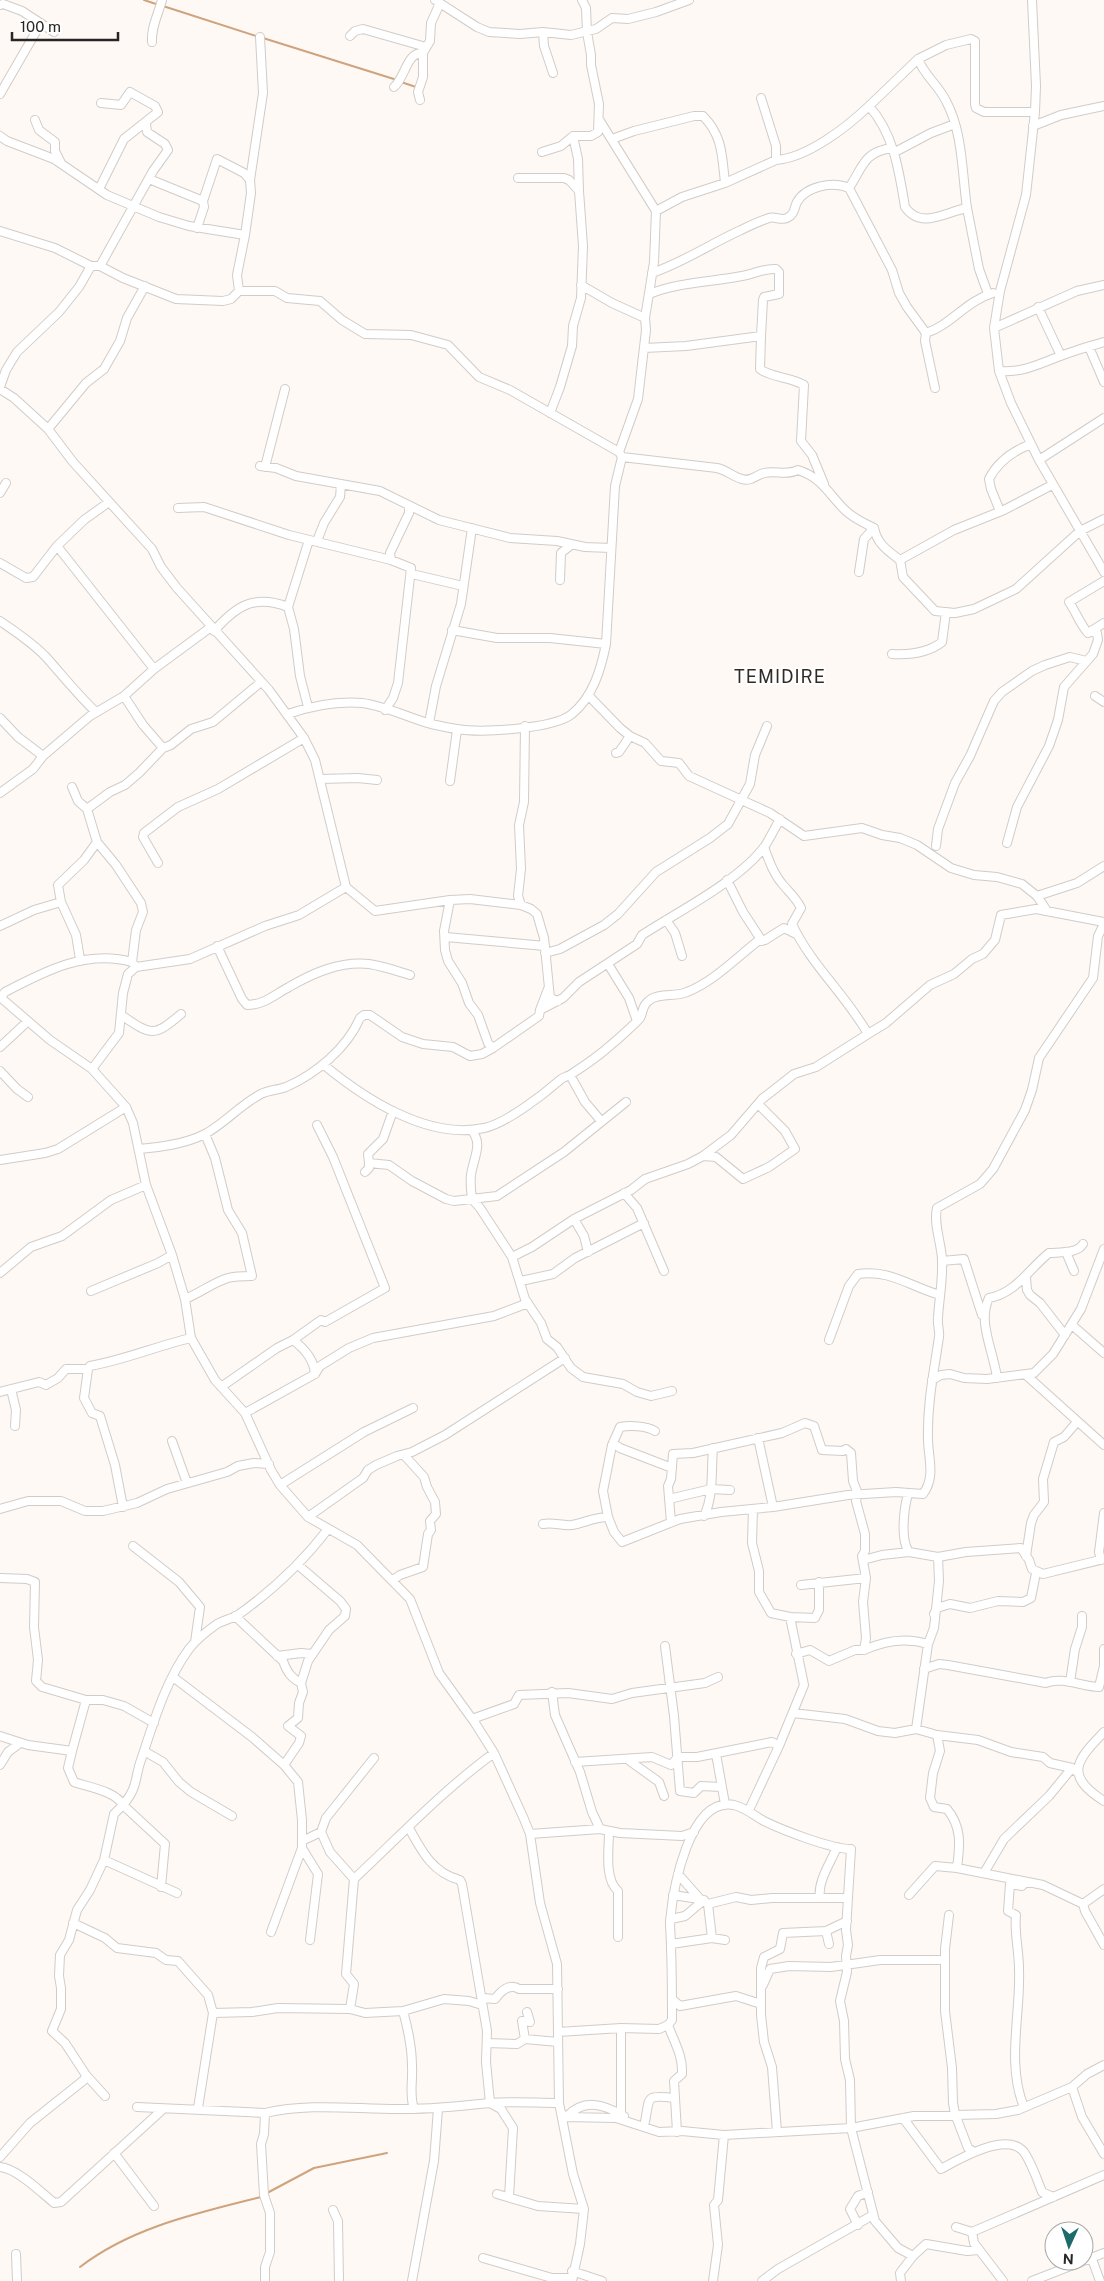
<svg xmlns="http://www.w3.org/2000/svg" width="1104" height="2281" font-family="'Public Sans',sans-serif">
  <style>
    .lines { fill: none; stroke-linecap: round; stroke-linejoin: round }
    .stream { stroke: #cea37d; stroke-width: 2 }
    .minor-casing { stroke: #d1ccc8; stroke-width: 10 }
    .minor { stroke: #fff; stroke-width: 8 }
    .labels { text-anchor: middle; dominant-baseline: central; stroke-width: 4; stroke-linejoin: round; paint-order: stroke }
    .quarter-label { font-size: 18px; letter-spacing: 1px; fill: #2f2b27; stroke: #fff }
  </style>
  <rect width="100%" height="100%" fill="#fff9f5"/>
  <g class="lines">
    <!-- stream -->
    <path class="stream" d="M144,0L159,5
      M163,6L259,37
      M263,38L397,80
      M401,82L416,87
      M267,2193L314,2168L387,2153
      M80,2267C132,2227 198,2213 261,2197"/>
    <!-- minor casing -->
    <g class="minor-casing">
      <path id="minor" d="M435,0L477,27L489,32L520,34L543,32L571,35L596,29L612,18L628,19L656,12L689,0
        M1032,0L1036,86L1035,112L1026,195L1000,291L994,328L999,371L1011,403L1039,460L1104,572
        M0,5L3,4L22,11L54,32
        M543,32L544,46L553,73
        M350,36L355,31L363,29L426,47
        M152,42C151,27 158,15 162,0
        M918,59L869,106C894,134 899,171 905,207C921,230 945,212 967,208L979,269L988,294
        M394,87C405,78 407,51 423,53
        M0,94L41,23
        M420,100L418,92L423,77V53L430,41L431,23L440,3
        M35,120L39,130L55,142V151L61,163
        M1033,126L1061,115L1104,106
        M0,136L7,141L54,159L107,195L159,217L189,226L245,235
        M573,136L578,159L579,191
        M612,139L634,131L694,116H703C723,136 722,157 725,183
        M542,152L561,146L573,136H591L598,132L599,104L591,65V55L587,32L586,8L582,0
        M895,152L931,133L955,124
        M776,160C807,158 847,127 869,106
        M518,178H564L569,180L579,191L583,246L581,298L573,326L572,346L560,387L550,413
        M149,179L203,201L217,159L244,173L250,180L251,193L245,235L237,275L239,291
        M250,180L263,93L260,37
        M849,188C863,167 863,152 892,148
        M99,189L124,139L158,112L155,106L130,92L121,105L101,103
        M967,208C962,174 963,132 946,101C939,86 924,75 918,59L946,45L971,39L975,41V104L976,108L984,112H1035
        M656,211L682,197L725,183L776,160V146L761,98
        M197,228L204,207L203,201
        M0,231L55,248L91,266
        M100,266L123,278L176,299L223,301L231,299L239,291H275L287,298L320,301L342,320L365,334L411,335L448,345L479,377L510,390L619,452
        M652,273C684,262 710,244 741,230C749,226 760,221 769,218C775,216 781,221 787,218C795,214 794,208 797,202C806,186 833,181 849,188L892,270L899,293L907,307L926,333L925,341L935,388
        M581,285L612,303L645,318
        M1038,307L1061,356
        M994,328L1077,291L1104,285
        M926,333C951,325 966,301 993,293
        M761,336L760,369C769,377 791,377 804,385L801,441L812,455L824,484
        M1089,347L1104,382
        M644,348L686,346L761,336L763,300L764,297L779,294V272L776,269C764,268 754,274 742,276C711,282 679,282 649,294
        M999,371C1024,373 1041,363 1063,355C1076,350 1090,346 1104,342
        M0,387L6,370L17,352L59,312L79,287L91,266H100L153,171L168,150L165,144L147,132L146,124
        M0,389L14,398L48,429L73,462L152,549L161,567L177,588L269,690L304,738L315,760L346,887L375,911L450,900L470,899L521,905L531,909L537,914L544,938L550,998L558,1001
        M48,429L86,383L104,369L120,341L127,318L145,286
        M622,457L717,468C727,470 733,477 742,479C751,482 756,475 764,473C776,470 786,476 798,470C823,478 829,495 846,511C853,518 864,523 874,528C877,544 888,551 900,560L903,577L935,611L955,613L974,609L1016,589L1080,531L1104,519
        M1039,460L1104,418
        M260,466L276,468L296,476L380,491L439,520L510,538L557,541L585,547L611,548
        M265,467L285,389
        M0,493L6,483
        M109,502L84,520L57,546L154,669
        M178,508L204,507L289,535L391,560L411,568L398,683L393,698L385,710
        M1000,511L991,489L989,479C998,461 1013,451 1031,444
        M317,541L324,523L340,497L341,485
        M391,560L390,553L409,513V506
        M900,560L954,530L1004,510L1052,485
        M0,563L26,578L33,577L57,546
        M859,572L864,539L874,528
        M412,574L463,586
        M560,580L561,553L571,545
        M1104,581L1069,602C1076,612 1080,624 1088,633L1104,623
        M0,621C16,632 33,643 46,657C63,676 78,695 96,712
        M452,630L497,638H550L606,644
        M214,631C236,606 254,594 288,607
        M892,654C910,655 928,653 942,642L946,612
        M588,695L620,728L630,736L645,743L661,761L679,763L689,776L770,813L804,836L862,828L882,835L900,838L917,845L951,868L974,875L997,877L1022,884L1037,896L1047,911
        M124,696L143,725L163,748
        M1095,696L1104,702
        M308,707L300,676L294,629L288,607L309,540
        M288,714C311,706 337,701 362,703C386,706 409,718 431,724C440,726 449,728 457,729C481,733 554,729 572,714C593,697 601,669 606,644L615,486L622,457L619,452L638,399L646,330L645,318L654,262L656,211L600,121
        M0,718L18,737L43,756L33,769L0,793
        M429,723L436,686L461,604L472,528
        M616,753L619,752L630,736
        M43,756L90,716L124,696L154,669L211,627
        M320,779L358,778L377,780
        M450,781L457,730
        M72,787L78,801L87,809L97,842L116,865L141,903L143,912L136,930L132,962L136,967
        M87,809L110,792L125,785L139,773L163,748L171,745L191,729L213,722L261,682
        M1007,843L1017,807L1049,746L1058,720L1064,687L1093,654L1098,640L1097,633L1093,632
        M936,846L938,829L955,783L970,756L994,701L1002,692L1032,671L1045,665L1070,657L1086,661
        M764,847C769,861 774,875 784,886C791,894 796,898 801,908L792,924C811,965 846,995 868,1034
        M158,863L143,837L144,833L178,807L218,789L304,738
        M727,880L743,912L762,941
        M1037,896L1077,883L1104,866
        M450,900L444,931L445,950L448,961L462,983L469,1003L478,1015L488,1043L493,1048
        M521,905L518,896L521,869L519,825L524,802L525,726
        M666,920L675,933L682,956
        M0,926L34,910L61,902
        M446,937L545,946
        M217,946L242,999L247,1005C264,1005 274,995 289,987C313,973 340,961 369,964C383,966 397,971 410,975
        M545,953L560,949L604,925L618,914L656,872L710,838L728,824L750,784L755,755L767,726
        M80,959L76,935L61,902L58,885L84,860L97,842
        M608,964L629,998L637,1021
        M0,997L50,1040L92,1069L126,1107L133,1123L146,1185L172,1255L158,1263L91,1291
        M1,997L5,992C45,971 87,949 132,962
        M540,1010L548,989
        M121,1015C151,1035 153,1038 181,1014
        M0,1047L28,1021
        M324,1065C365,1099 428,1140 484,1128C505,1124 543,1095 560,1080C563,1077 566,1077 570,1075C584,1066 600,1055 612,1044C617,1040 637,1022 640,1018C644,1011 641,1006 651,999C661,993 676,997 687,992C713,982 736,958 758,941L765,940L784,928L796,934
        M92,1069L119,1033L123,993L128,974L136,967L190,959L265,926L299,915L346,887
        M0,1071L17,1089L28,1097
        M570,1075L585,1102L601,1121
        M471,1130C484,1143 473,1159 471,1175C470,1183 471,1191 472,1199L480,1208L512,1257L525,1299L541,1323L547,1339L557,1347L571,1368L583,1377L623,1384L637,1392L651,1396L672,1391
        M139,1149C161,1147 185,1144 205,1134C225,1123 240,1105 261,1094C269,1090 278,1090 286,1087C316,1074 347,1048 360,1018L364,1015H370L402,1037L423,1044L453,1047L470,1056L482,1054L493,1048L539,1016L540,1010L563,998L579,982L637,944L642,935C679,911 739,881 765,846C770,838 775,828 780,819
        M703,1156L716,1157L743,1179L769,1167L795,1149L785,1131L758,1104
        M0,1160L45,1153L58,1149L126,1107
        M369,1163L368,1154L383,1139L393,1111
        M365,1172L369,1168V1163L389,1165L412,1181L446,1199L454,1201L497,1196L564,1152L626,1102
        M624,1193L637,1208L664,1271
        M574,1219L584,1236L588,1252
        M1066,1252L1074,1271
        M172,1255L185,1299C200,1293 212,1283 228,1278C235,1276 244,1276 252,1276L242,1233L228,1210L215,1158L205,1134
        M512,1257L532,1247L574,1219L631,1190L645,1179L688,1164L703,1156L731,1135L762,1099L794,1074L816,1067L868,1034L886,1023L930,985L954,974L972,959L983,954L995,940L1001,915L1036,909L1104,922
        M942,1261L964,1259L982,1315
        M0,1273L31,1247L62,1236L111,1200L146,1185
        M1026,1277L1027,1290L1030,1295L1040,1303L1065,1335
        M521,1281L553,1274L575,1258L644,1223
        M1072,1325L1104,1353
        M191,1338L215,1380L245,1413L271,1470L280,1485L308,1517L357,1545L410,1599L439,1673L475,1723L494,1753L524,1819L530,1834L540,1903L557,1964L559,2103L573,2174L584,2209L580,2244L572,2281
        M293,1340C305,1349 314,1359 315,1374
        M829,1340L849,1286L858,1274C890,1269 911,1287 940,1295
        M88,1369L84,1398L92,1413L100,1416L115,1465L123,1507
        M1026,1375L1104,1445
        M997,1378C994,1352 977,1322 989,1298C1016,1293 1029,1269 1049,1253C1059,1252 1077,1254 1083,1244
        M932,1380L941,1375L950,1374L964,1378L987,1379L1034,1373L1053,1354L1081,1309L1104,1249
        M221,1387L277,1348L293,1340L321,1320L325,1322L385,1288L333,1157L317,1125
        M11,1389L16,1410L15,1426
        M0,1392L39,1382L46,1385L58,1378L66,1369H88L90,1366C124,1360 157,1346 191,1338L185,1299
        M245,1413L315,1374L320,1366L349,1348L373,1338L494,1316L528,1303
        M655,1431C646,1426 631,1425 620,1427L612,1445L603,1491L608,1517L614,1532L622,1542L680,1519L721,1512L773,1507L848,1495L896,1492L923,1494C936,1477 928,1457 928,1439C927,1404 934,1371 939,1337C940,1331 937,1324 938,1318C939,1299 943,1280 942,1261C942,1244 933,1225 937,1208L980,1184L993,1169L1025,1110L1032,1090L1039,1058L1093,978L1098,936L1104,924
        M758,1438L773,1507
        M172,1441L187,1483
        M613,1443L620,1448L672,1468
        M280,1485L364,1432L413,1408
        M908,1494C904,1508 900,1540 909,1552
        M669,1499L711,1489L730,1490
        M0,1509L28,1501H61L85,1511H103L137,1503L167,1489L227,1472L238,1466L254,1463L269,1464
        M753,1509L752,1543L759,1571V1592L771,1613L790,1617L815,1618L819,1610V1582
        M704,1516C714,1496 711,1470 713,1448
        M308,1517L363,1478L368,1470L376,1465L397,1456L412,1452L445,1435L565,1358
        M671,1522L668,1486L671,1479L673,1454L693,1453L782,1433L805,1423L814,1426L822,1450L843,1451L846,1449L851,1453L853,1481L858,1494L856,1501L865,1534V1551L862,1556L866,1578L863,1602L866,1638L864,1650H855L829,1661L810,1650L796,1654
        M543,1524C553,1522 562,1526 572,1525C584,1523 595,1517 608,1517
        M133,1546L179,1582L200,1607L195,1642
        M1026,1556L1031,1523L1034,1515L1044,1502L1043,1479L1054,1442L1064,1437L1077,1422
        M863,1560L882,1555L909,1552L938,1557L966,1552L1021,1548L1029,1560L1032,1569L1043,1574L1104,1559
        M1101,1560L1099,1552L1104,1513
        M0,1578L27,1579L35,1582L34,1627L38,1660L36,1681L42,1687L86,1700H103L124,1706L154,1723
        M393,1580L400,1575L423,1567L428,1534L431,1530L430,1521L436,1514L435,1502L427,1487L424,1477L404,1455
        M801,1585L866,1578
        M934,1614L937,1608L950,1604L970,1608L998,1601L1023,1602L1031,1598L1036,1573
        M235,1616L283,1661C287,1672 291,1678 301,1683
        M665,1646L674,1716L680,1791L694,1793L701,1786L721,1787
        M864,1650C884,1641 906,1637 928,1644
        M277,1656L301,1653L312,1654
        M924,1669L939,1664L948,1665L1046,1683C1061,1676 1083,1687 1099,1687L1104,1666V1649
        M173,1677L252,1737L284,1765L298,1782L302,1820V1848L271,1932
        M1070,1682L1075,1649L1082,1627V1616
        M552,1692L555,1715L580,1772L592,1812L600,1829
        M793,1713L845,1719L878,1731L895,1733L916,1729L937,1735L978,1740L1011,1752L1043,1757L1050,1763L1072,1768L1078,1773
        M472,1719L514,1704L519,1695L568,1693L612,1699L632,1693L705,1683L718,1677
        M916,1729L928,1644L934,1628L939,1581L938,1557
        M1104,1732C1077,1760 1063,1775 1104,1801
        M937,1735L940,1751L933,1773L930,1798L934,1807L947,1809C962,1827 960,1845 957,1868
        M0,1736L28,1745L72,1751L68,1768L74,1782C88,1787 115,1791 123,1805C139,1786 134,1778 142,1757C154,1721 166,1680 189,1649C196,1640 207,1631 217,1624C224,1620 231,1619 238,1615C273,1590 302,1563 328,1529
        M72,1751L86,1700
        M144,1751L163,1762L179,1782L191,1792L232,1816
        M716,1754L725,1804
        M627,1759L659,1782L664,1796
        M575,1762L652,1757L671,1765L678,1757H697L772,1742L779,1746
        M0,1765L8,1752L20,1743
        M284,1765L299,1743L301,1736L288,1726L298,1718L299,1703L303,1692L301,1683L308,1661L329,1630L345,1616L346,1609L340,1601L298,1565
        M749,1810L779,1746L804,1685L790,1617
        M409,1828C422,1852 433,1873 460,1880L462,1884L487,2031L486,2062L490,2103L501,2109L513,2128L509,2197
        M321,1832L326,1818L374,1758
        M609,1832C609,1849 604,1879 618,1891V1937
        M530,1834L600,1829L620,1833L682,1836L694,1832
        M302,1841L321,1832L330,1852L354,1879L346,1974L354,1984L350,2009
        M302,1848L318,1874L310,1940
        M104,1860L177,1893
        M984,1873L1004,1839L1049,1796L1072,1768
        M678,1874L700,1899
        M354,1879C400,1836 443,1790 494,1753
        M673,1895L699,1899L708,1904L712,1938
        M909,1895L935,1866L957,1868L1043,1885L1083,1904
        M820,1898C817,1882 831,1862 837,1847
        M708,1904L736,1897L751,1900L772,1898H848
        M1083,1904L1085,1911L1104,1945
        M1083,1904L1104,1889
        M949,1915L945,1949V2011L952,2068L953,2103L955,2114L968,2148L974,2152
        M671,1919L685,1916L704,1900
        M73,1923L105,1938L117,1948L156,1953L166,1960L178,1961L208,1995L213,2013L198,2108
        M826,1931L829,1944
        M671,1944L712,1938L725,1940
        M763,1985L770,1969L789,1966L831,1967L880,1960H945
        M483,1998L495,1999C501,1991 510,1983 519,1989H558
        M672,1999L680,2006L736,1996L761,2004
        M403,2011C408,2029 412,2048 412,2066C413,2081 409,2095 414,2109
        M213,2013L252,2012L278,2008L350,2009L365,2013L403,2011L444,1999L469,2001L482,2005
        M668,2025C674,2042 683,2055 682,2074L674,2081L677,2132
        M558,2032L621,2028L659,2029L668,2025L672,2020C672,1996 672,1972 671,1948C671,1939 670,1930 670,1921C673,1890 689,1796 734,1805C746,1808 753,1815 764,1821C782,1830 831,1849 851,1849L846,1930L848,1945L846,1956L847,1972L840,2001L844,2021L845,2059L850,2080L851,2128L875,2221L898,2248L913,2256
        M525,2039L522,2021L530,2022L527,2012
        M487,2043L517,2044L525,2039L558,2042
        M86,2075L105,2096
        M1072,2087L1082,2117L1104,2154
        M137,2107L265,2113C312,2102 359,2110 406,2109C435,2109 462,2106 490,2103C513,2101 536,2103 559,2103
        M1024,2107C1006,2064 1021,2013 1019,1969C1019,1950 1014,1933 1016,1915L1008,1911L1010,1884L1022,1886L1025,1883
        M265,2113L264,2134L261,2144L264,2195L270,2213V2252L265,2267V2281
        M561,2113L566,2117L616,2118L659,2132L682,2131L724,2135L851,2128L914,2116L996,2114L1018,2110L1072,2087L1087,2074L1104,2065
        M621,2114V2028
        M566,2117C584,2098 603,2104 624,2116
        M903,2118L941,2169C959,2159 1007,2131 1024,2152C1032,2164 1037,2179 1042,2192L1053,2197
        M644,2126C651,2098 642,2094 675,2098
        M777,2132L772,2067L764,2042L761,2015V1968L764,1957L780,1949L783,1933L826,1931L847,1921
        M114,2153L154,2206
        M0,2157L30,2123L84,2080L86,2075L65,2043L52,2031L61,2009V1988L59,1976L60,1955L69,1940L77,1910L90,1890L104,1860L114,1814L123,1805L165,1844L161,1887
        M0,2167C16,2168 41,2192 54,2203L61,2202L161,2111
        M497,2194L538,2206L584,2209
        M333,2210L338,2221L339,2281
        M858,2225L850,2209L858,2196L868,2192
        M956,2227L972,2232L1104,2175
        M972,2232L974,2243L1003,2281
        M16,2254L17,2281
        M483,2258L552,2278H572
        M1092,2259L1100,2281
        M572,2271L602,2281
        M412,2281L434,2161L438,2109
        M713,2281L718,2245L714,2205L718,2200L724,2135
        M762,2281L778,2269L873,2215
        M901,2281L900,2273L913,2256L926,2244L967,2251L979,2250
        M1032,2281L1104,2253"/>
    </g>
    <!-- minor -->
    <use href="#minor" class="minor"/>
  </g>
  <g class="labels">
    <!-- quarter labels -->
    <g class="quarter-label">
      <text x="780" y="676">TEMIDIRE</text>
    </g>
  </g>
  <!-- north arrow -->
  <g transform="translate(1069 2246) rotate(183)"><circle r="24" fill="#ffffff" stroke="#a9a8a7"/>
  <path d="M0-4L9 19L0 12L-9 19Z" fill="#1d6a6a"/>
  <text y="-8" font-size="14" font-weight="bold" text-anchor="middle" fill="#272624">N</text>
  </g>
  <!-- scale -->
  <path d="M12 32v8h106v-8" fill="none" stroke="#272624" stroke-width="2.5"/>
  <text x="20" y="32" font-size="15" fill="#272624" stroke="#ffffff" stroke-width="4" paint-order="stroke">100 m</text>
</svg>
